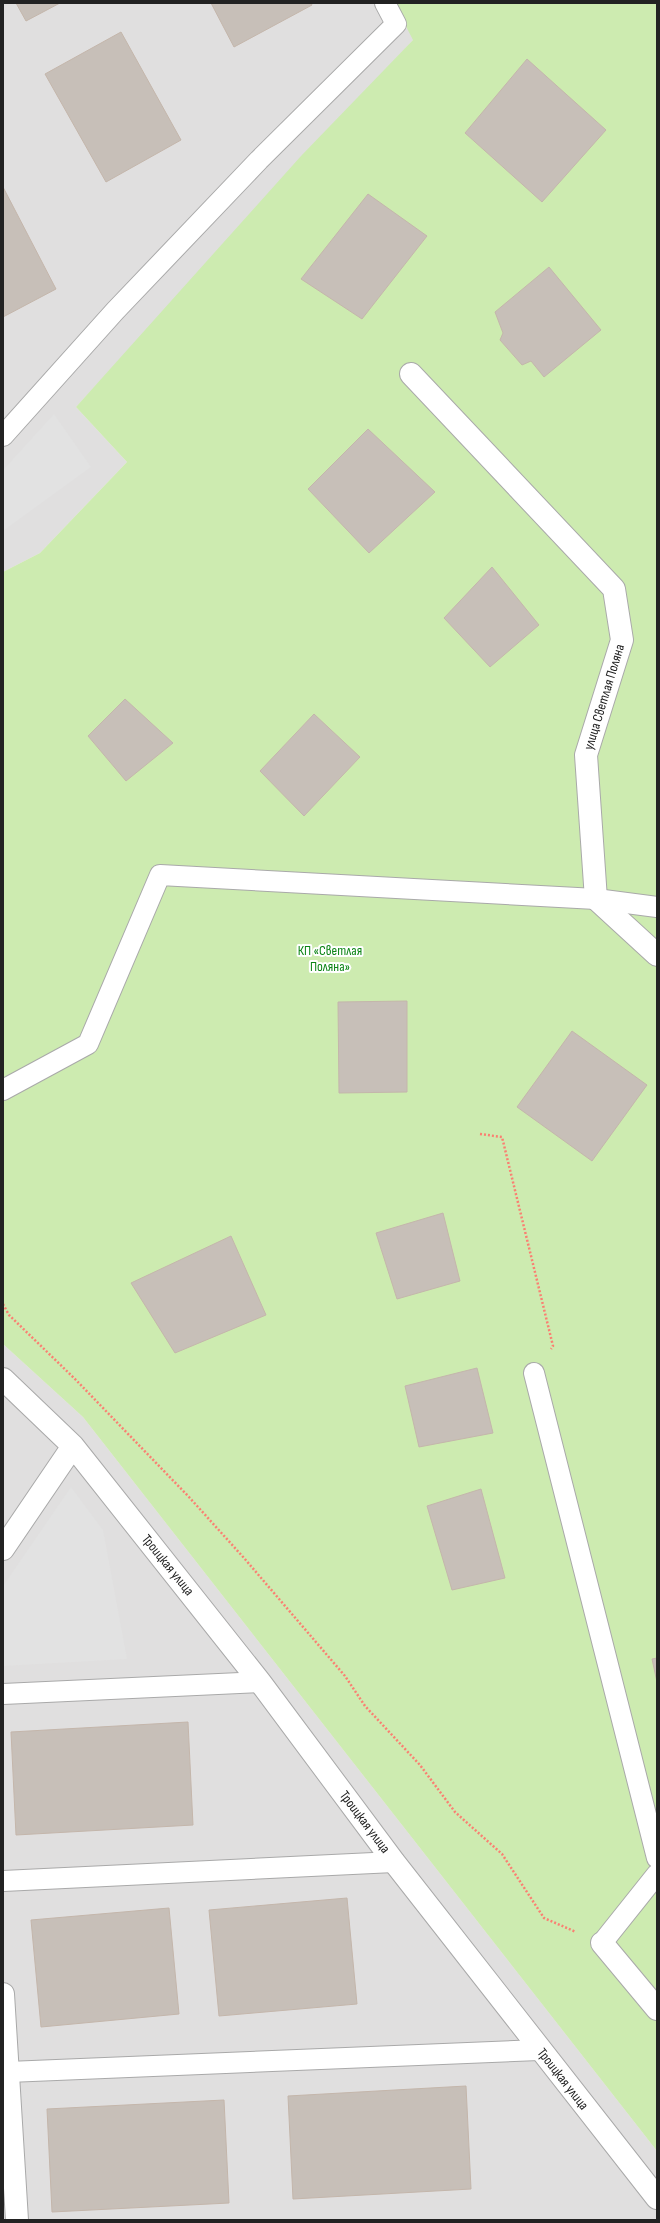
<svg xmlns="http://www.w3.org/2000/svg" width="660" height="2223" font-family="'Sofia Sans Condensed',sans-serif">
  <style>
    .residential { fill: #e0dfdf }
    .grass { fill: #cdebb0 }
    .parking { fill: #e2e2e2 }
    .building { fill: #c7bfb8; stroke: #c4b6ab }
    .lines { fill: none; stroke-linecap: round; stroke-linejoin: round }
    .service-casing { stroke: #a9a9a9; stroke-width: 22 }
    .minor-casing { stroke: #a9a9a9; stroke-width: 24 }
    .path { stroke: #fa8072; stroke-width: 2.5; stroke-dasharray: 2 2; stroke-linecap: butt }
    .service { stroke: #fff; stroke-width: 20 }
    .minor { stroke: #fff; stroke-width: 22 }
    .labels { text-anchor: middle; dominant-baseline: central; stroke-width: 4; stroke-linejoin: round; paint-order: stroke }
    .street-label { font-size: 14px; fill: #222; stroke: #fff }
    .park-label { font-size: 14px; fill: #0c8416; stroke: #fff }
  </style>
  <rect width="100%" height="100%" fill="#f2efe9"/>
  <!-- residential -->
  <path class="residential" d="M3,3H447L76,407L127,462L40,553L3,572Z
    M3,1344L83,1417L657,2151V2220H3Z"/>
  <!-- grass -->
  <path class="grass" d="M394,3H657V2151L83,1417L3,1344V572L40,553L127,462L76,407L301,156L413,40Z"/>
  <!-- parking -->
  <path class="parking" d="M54,414L91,467L3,531V470Z
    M71,1487L103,1530L127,1659L3,1666V1586Z"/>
  <!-- building -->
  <path class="building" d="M16,3H60L26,21Z
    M211,3H311L312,5L234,47Z
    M121,32L181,140L106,182L45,74Z
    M527,59L606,130L542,202L465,133Z
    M3,187L56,289L3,317Z
    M368,194L427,236L362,319L301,279Z
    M549,267L601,330L544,377L531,361L522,365L500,340L503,333L495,312Z
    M368,429L435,492L369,553L308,489Z
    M492,567L539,625L490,667L444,618Z
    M125,699L173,743L126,781L88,736Z
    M314,714L360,757L304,816L260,771Z
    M407,1001V1092L339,1093L338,1002Z
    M572,1031L647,1085L592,1161L517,1107Z
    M443,1213L460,1281L397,1299L376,1233Z
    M231,1236L266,1315L175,1353L131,1283Z
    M477,1368L493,1433L419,1447L405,1386Z
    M481,1489L505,1578L452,1590L427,1506Z
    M657,1658V1682L652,1659Z
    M188,1722L193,1825L16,1835L11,1732Z
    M347,1898L357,2004L219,2016L209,1910Z
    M169,1908L179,2014L41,2027L31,1920Z
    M466,2086L471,2189L293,2199L288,2096Z
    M224,2100L229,2203L52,2212L47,2109Z"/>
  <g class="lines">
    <!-- service casing -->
    <g class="service-casing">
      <path id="service" d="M3,436L115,311L259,160L396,24L385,3
        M3,1090L88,1044L160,875L596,899L657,907
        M534,1373L657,1858
        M3,1694L260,1682
        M3,1881L394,1862
        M602,1943L657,1874
        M8,2072L539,2050"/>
    </g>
    <!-- minor casing -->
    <g class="minor-casing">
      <path id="minor" d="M411,374L614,589L622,640L586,755L596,899L657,955
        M3,1379L73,1446
        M3,1549L73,1446L260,1682L394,1862L657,2198
        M602,1943L657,2009
        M3,1994L17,2220"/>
    </g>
    <!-- path -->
    <path class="path" d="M480,1134L502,1137L553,1346L551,1349
      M3,1304L9,1315L75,1379L189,1497L244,1558L345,1676L365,1706L420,1765L455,1812L502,1854L544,1918L576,1932"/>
    <!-- service -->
    <use href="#service" class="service"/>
    <!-- minor -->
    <use href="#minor" class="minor"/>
  </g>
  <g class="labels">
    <!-- street labels -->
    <g class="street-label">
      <text transform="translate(604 697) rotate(-73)">улица Светлая Поляна</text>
      <text transform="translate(168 1565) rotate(51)">Троицкая улица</text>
      <text transform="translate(365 1822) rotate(53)">Троицкая улица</text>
      <text transform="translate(563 2079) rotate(52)">Троицкая улица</text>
    </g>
    <!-- park labels -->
    <g class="park-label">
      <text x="330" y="950">КП «Светлая<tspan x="330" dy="16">Поляна»</tspan></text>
    </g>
  </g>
  <!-- border -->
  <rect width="660" height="2223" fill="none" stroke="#222222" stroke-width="8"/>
</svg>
